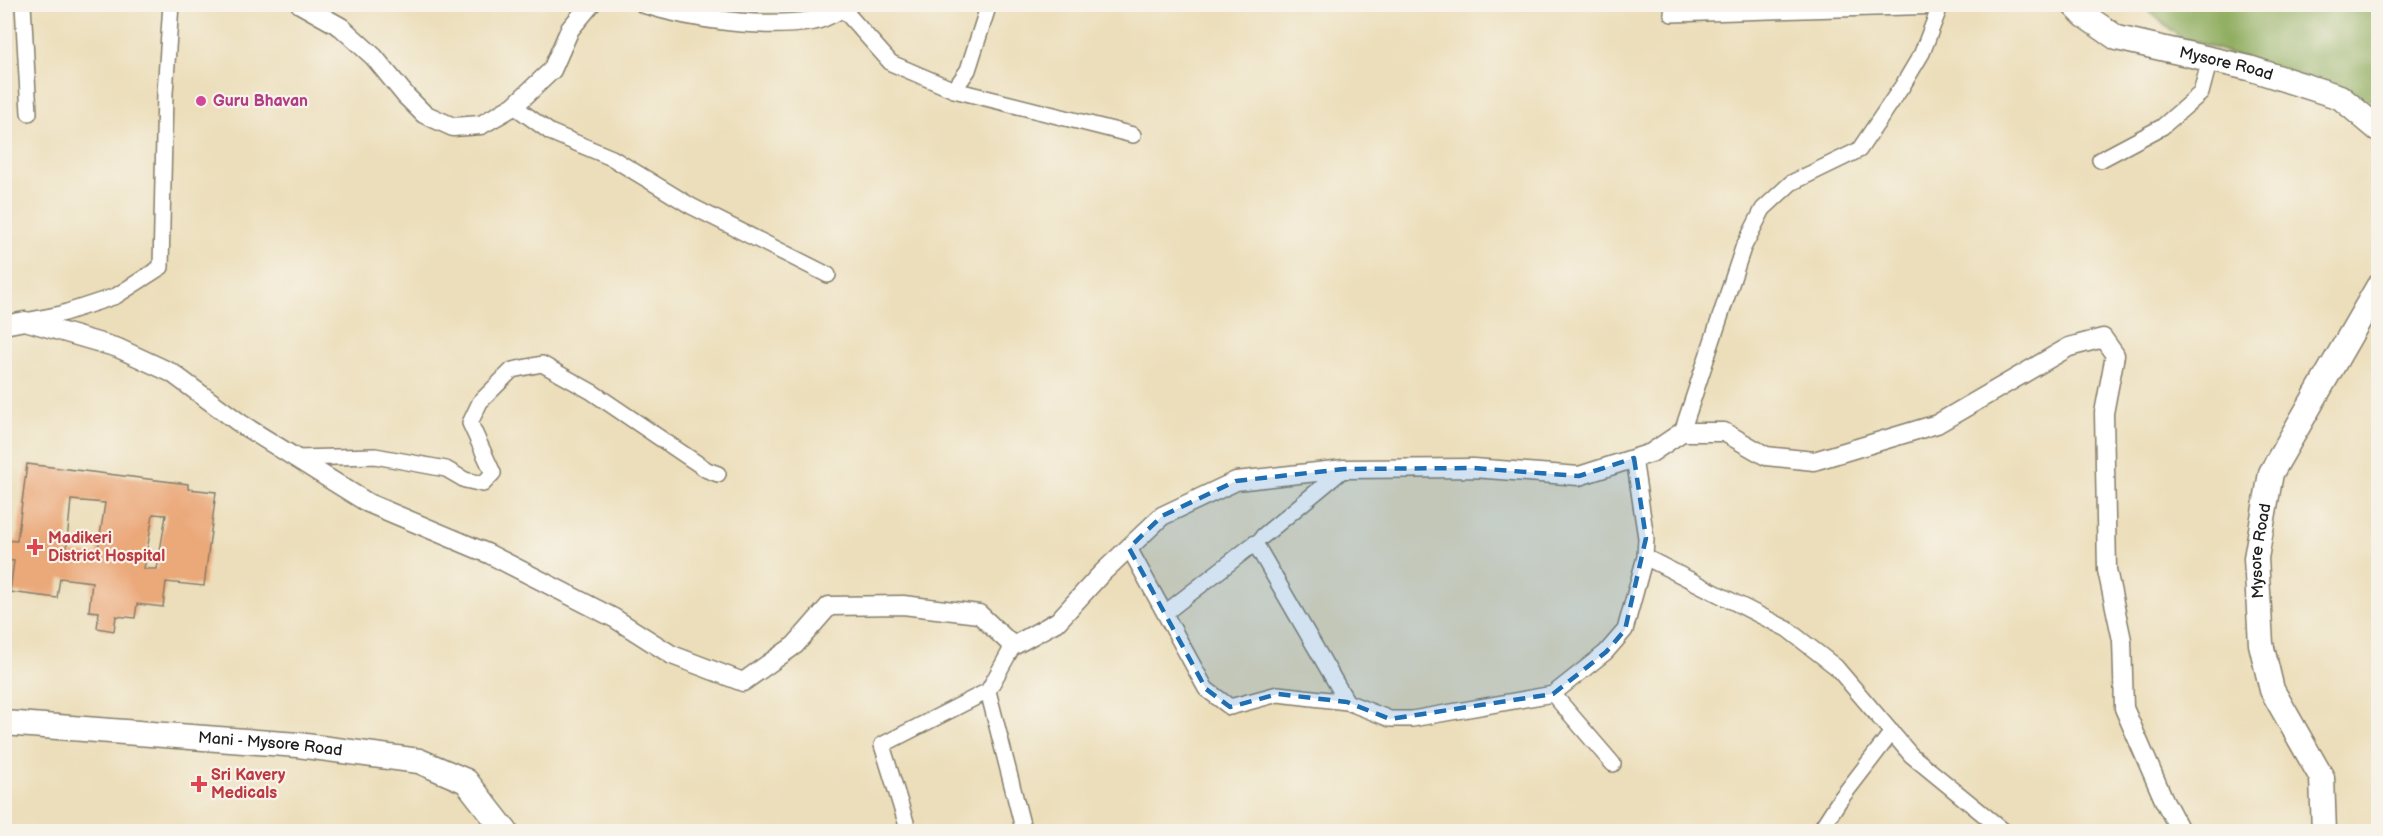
<svg xmlns="http://www.w3.org/2000/svg" width="2383" height="836" font-family="'Balsamiq Sans',sans-serif">
  <style>
    .forest { fill: #90ad60; stroke: #56643e; stroke-width: 1.5 }
    .building { fill: #eba879; fill-rule: evenodd }
    .lines { fill: none; stroke-linecap: round; stroke-linejoin: round }
    .minor-casing { stroke: #847d6b; stroke-width: 18 }
    .tertiary-casing { stroke: #847d6b; stroke-width: 21 }
    .trunk-casing { stroke: #847d6b; stroke-width: 27 }
    .minor { stroke: #fff; stroke-width: 15 }
    .tertiary { stroke: #fff; stroke-width: 18 }
    .trunk { stroke: #fff; stroke-width: 24 }
    .marked { fill: #1f6fb2; fill-opacity: 0.2; stroke: #1f6fb2; stroke-width: 4.5; stroke-dasharray: 12 8; stroke-linejoin: round }
    .hotel-dot { fill: #d1479c; stroke: #f7f3e8; stroke-width: 2 }
    .health-dot { fill: #e0444e; stroke: #f7f3e8; stroke-width: 2 }
    .labels { text-anchor: middle; dominant-baseline: central; stroke-width: 4.5; stroke-linejoin: round; paint-order: stroke }
    .street-label { font-size: 16px; fill: #1c1c1c; stroke: #f7f3e8 }
    .hotel-label { font-size: 16px; font-weight: bold; fill: #b23c85; stroke: #f7f3e8; text-anchor: start }
    .health-label { font-size: 16px; font-weight: bold; fill: #be3a42; stroke: #f7f3e8; text-anchor: start }
  </style>
  <rect width="100%" height="100%" fill="#f7f3e8"/>
  <filter id="ink" filterUnits="userSpaceOnUse"><feTurbulence type="fractalNoise" baseFrequency=".0167" numOctaves="2"/><feDisplacementMap in="SourceGraphic" scale="12" xChannelSelector="R" yChannelSelector="G"/><feConvolveMatrix kernelMatrix="1 2 1 2 8 2 1 2 1" color-interpolation-filters="sRGB"/></filter>
  <filter id="wash" filterUnits="userSpaceOnUse"><feTurbulence type="fractalNoise" baseFrequency=".008" numOctaves="4" result="noise"/><feDisplacementMap in="SourceGraphic" scale="24" xChannelSelector="R" yChannelSelector="G"/><feGaussianBlur stdDeviation="1.35" result="paint"/><feColorMatrix in="noise" values="0 0 0 0 0 0 0 0 0 0 0 0 0 0 0 0 0 1.4 0 .05"/><feComposite in="paint" operator="in"/></filter>
  <g filter="url(#wash)">
    <rect width="100%" height="100%" fill="#ecdeba"/>
    <!-- forest -->
    <path class="forest" d="M2141,5H2378V103L2179,36Z"/>
    <g id="blocks">
      <!-- building -->
      <path class="building" d="M27,464L188,484V489L216,492L204,586L166,582L163,607L137,604L135,618L116,616L114,631L97,628L99,612L89,611L92,582L60,578L57,598L10,592L14,561L4,560V540L17,541ZM71,500L105,503L97,555L66,552ZM153,514L166,515L157,569H144Z"/>
    </g>
  </g>
  <g filter="url(#ink)">
    <use href="#blocks" fill-opacity="0" stroke="#847d6b" stroke-width="1.5"/>
    <g class="lines">
      <!-- minor casing -->
      <g class="minor-casing">
        <path id="minor" d="M23,4L29,113
          M1673,4L1672,14L1940,6
          M842,8L891,63L954,90L1133,135
          M954,90L968,70L989,4
          M514,106L550,132L612,158L691,206L828,275
          M2100,160L2162,127L2201,93L2210,59
          M25,321L61,314L116,296L161,267L165,93L171,4
          M1682,432L1743,248L1763,209L1791,183L1859,150L1903,85L1922,53L1941,4
          M297,458L375,456L446,469L465,480L483,484L493,473L470,423L480,402L512,370L542,364L592,392L707,470L718,474
          M1263,536L1344,469
          M1129,548L1206,689L1230,707L1278,694L1347,702L1390,719H1412L1553,694L1606,652L1625,630L1645,557L1646,538L1634,458
          M1645,557L1787,629L1836,667L1911,755L2005,832
          M1165,613L1255,543L1347,702
          M1013,646L988,691L1024,832
          M1553,694L1613,764
          M909,832L882,745L988,691
          M1819,832L1839,801L1892,732"/>
      </g>
      <!-- tertiary casing -->
      <g class="tertiary-casing">
        <path id="tertiary" d="M300,4L341,27L374,57L406,96L424,114L453,127L481,125L514,106L552,70L570,29L591,4
          M644,4C693,19 761,29 812,21C825,19 838,10 850,4
          M4,325L25,321L118,348L172,373L241,424L368,503L489,554L614,618L672,655L743,682L795,645L829,606L903,605L979,614L1013,646L1058,621L1101,574L1162,516L1236,481L1344,469L1473,468L1579,476L1651,453L1682,432H1724L1766,456L1814,461L1937,424L2069,347L2103,338L2115,355L2104,413L2107,570L2122,640L2124,708L2164,800L2181,832"/>
      </g>
      <!-- trunk casing -->
      <g class="trunk-casing">
        <g id="trunk">
          <path id="s1" d="M2073,4L2085,16L2117,38L2249,68L2340,97L2378,129"/>
          <path id="s2" d="M4,723L298,745L419,761L466,781L506,832"/>
          <path id="s3" d="M2324,832L2322,778L2272,690L2261,644L2256,558L2271,473L2378,287"/>
        </g>
      </g>
      <!-- minor -->
      <use href="#minor" class="minor"/>
      <!-- tertiary -->
      <use href="#tertiary" class="tertiary"/>
      <!-- trunk -->
      <use href="#trunk" class="trunk"/>
    </g>
  </g>
  <!-- marked area -->
  <path class="marked" d="M1634,458L1646,538L1625,630L1606,652L1553,694L1390,719L1347,702L1278,694L1230,707L1206,689L1129,548L1162,516L1236,481L1344,469L1473,468L1579,476Z"/>
  <!-- markers -->
  <circle class="hotel-dot" cx="201" cy="101" r="6"/>
  <g class="health-dot">
    <path d="M32 538h6v6h6v6h-6v6h-6v-6h-6v-6h6z"/>
    <path d="M196 775h6v6h6v6h-6v6h-6v-6h-6v-6h6z"/>
  </g>
  <g class="labels">
    <!-- street labels -->
    <g class="street-label">
      <text stroke="none"><textPath href="#s1" startOffset="168">Mysore Road</textPath></text>
      <text stroke="none"><textPath href="#s3" startOffset="296">Mysore Road</textPath></text>
      <text stroke="none"><textPath href="#s2" startOffset="267">Mani - Mysore Road</textPath></text>
    </g>
    <!-- hotel labels -->
    <g class="hotel-label">
      <text x="213" y="101">Guru Bhavan</text>
    </g>
    <!-- health labels -->
    <g class="health-label">
      <text x="48" y="538">Madikeri<tspan x="48" dy="18">District Hospital</tspan></text>
      <text x="211" y="775">Sri Kavery<tspan x="211" dy="18">Medicals</tspan></text>
    </g>
  </g>
  <!-- margin -->
  <rect width="2383" height="836" fill="none" stroke="#f7f3e8" stroke-width="24"/>
</svg>
